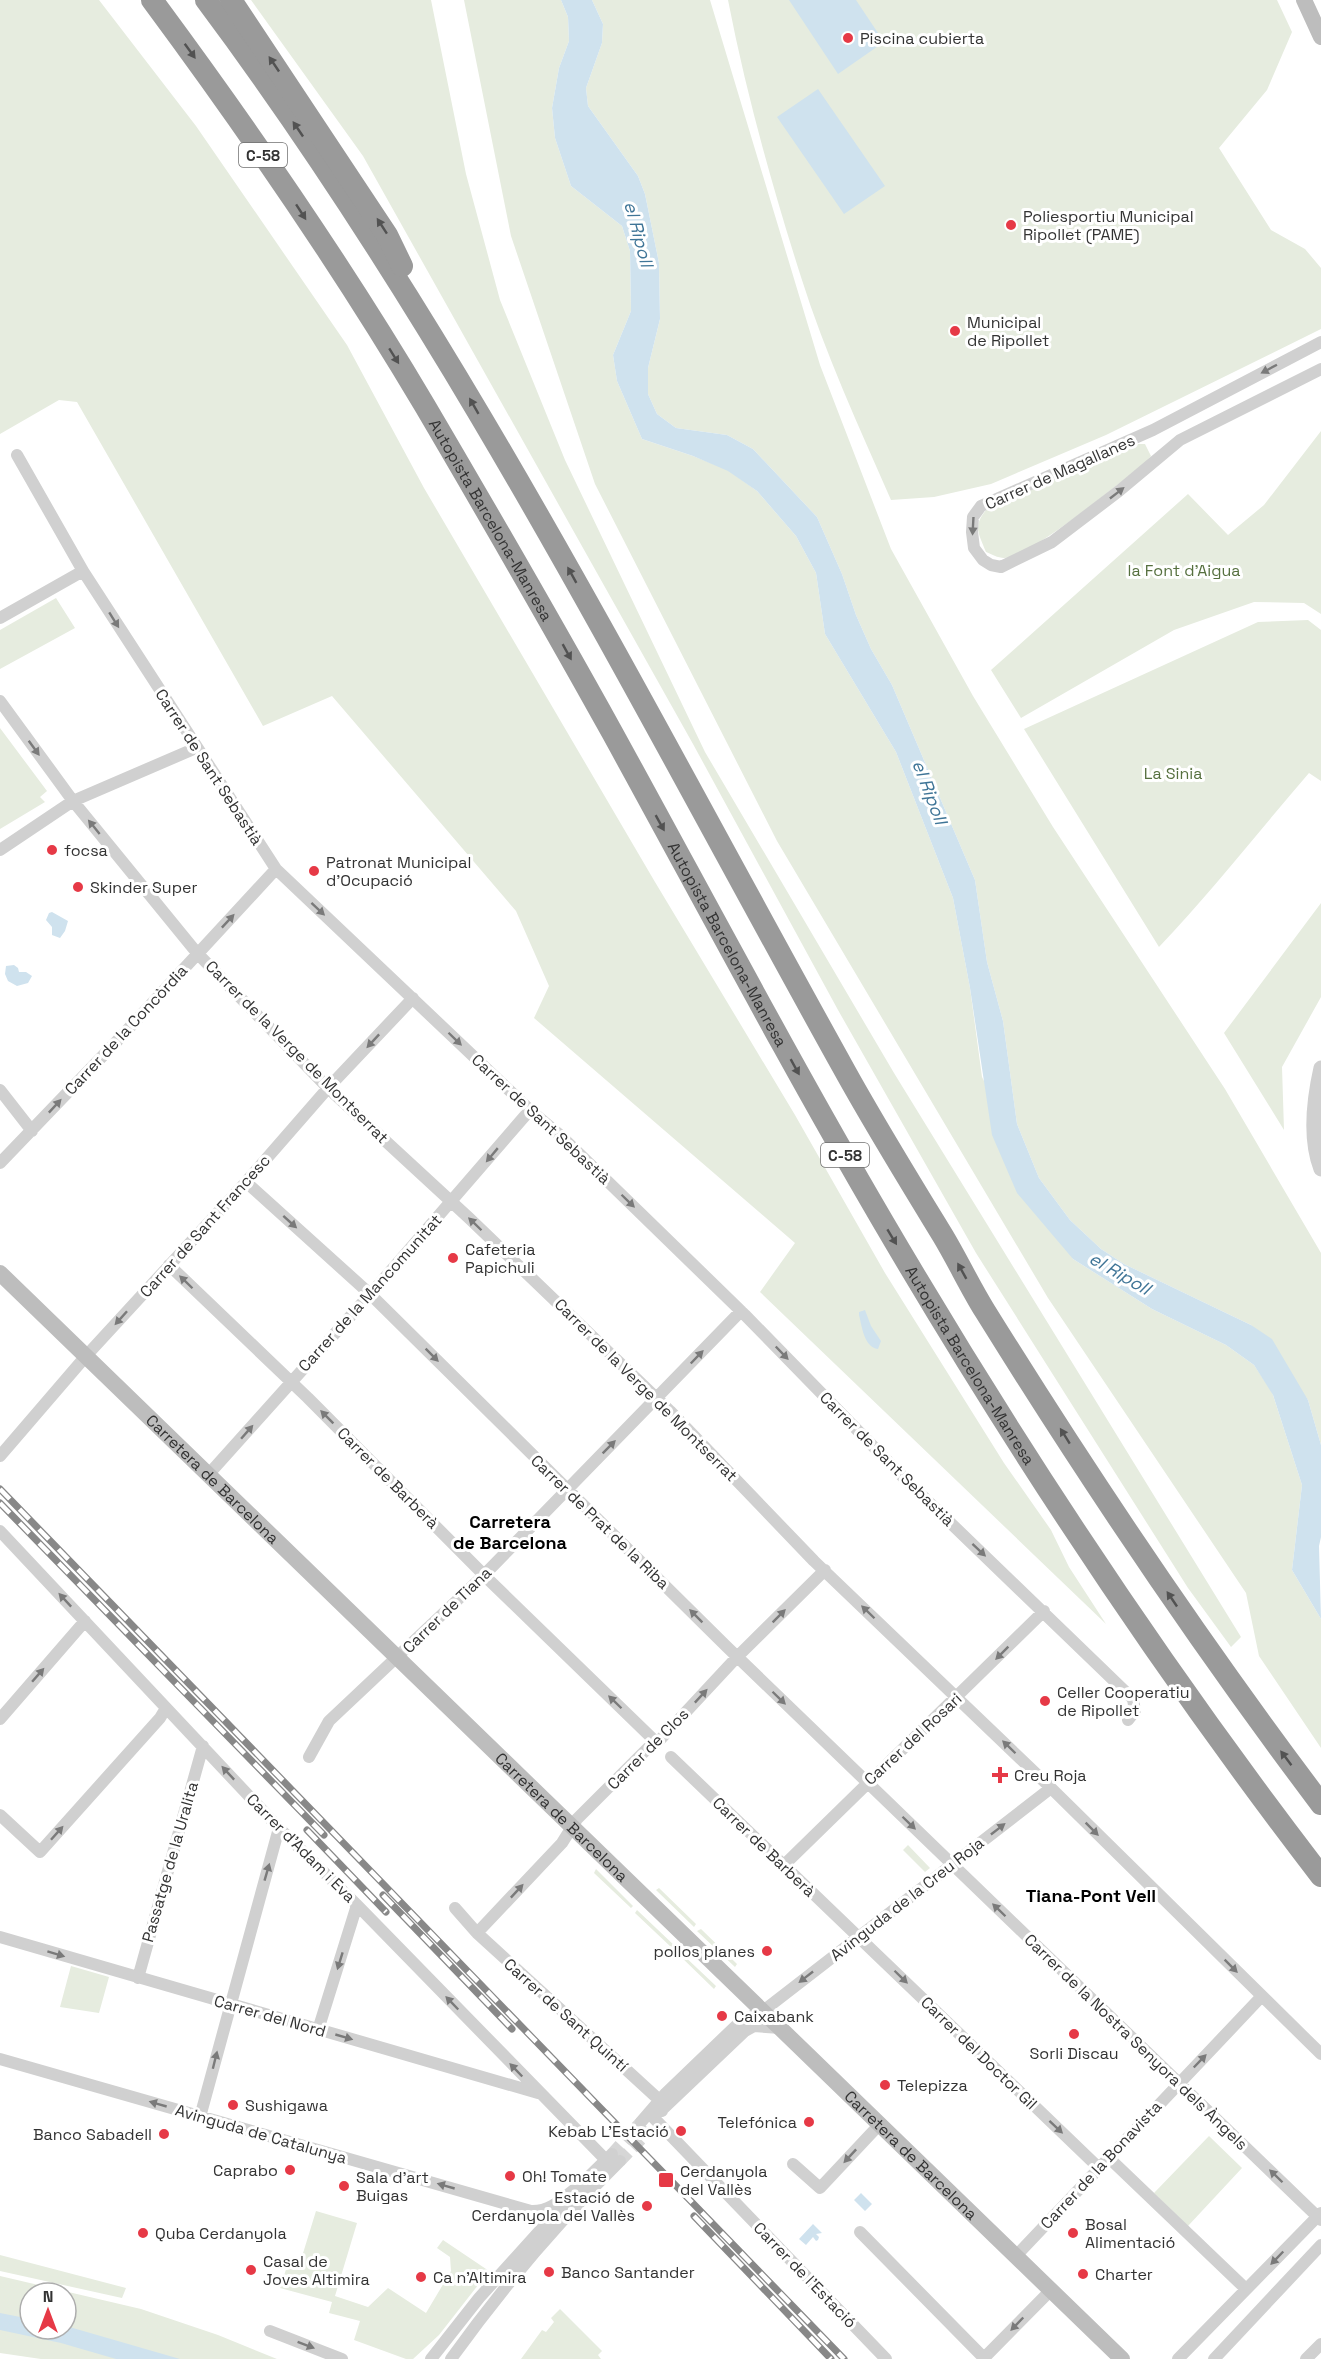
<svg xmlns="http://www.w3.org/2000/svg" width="1321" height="2359" font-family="'Space Grotesk',sans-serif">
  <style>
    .green { fill: #e6ecdf; fill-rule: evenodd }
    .water { fill: #cfe2ee }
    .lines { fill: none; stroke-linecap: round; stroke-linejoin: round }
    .minor-tunnel { stroke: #d6d6d6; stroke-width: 12; stroke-dasharray: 12 6; stroke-linecap: butt }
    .minor { stroke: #d0d0d0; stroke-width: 12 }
    .tertiary { stroke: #d0d0d0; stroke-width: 15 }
    .secondary { stroke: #bdbdbd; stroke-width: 16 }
    .motorway { stroke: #9a9a9a; stroke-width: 22 }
    .rail-casing { stroke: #888; stroke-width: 7 }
    .rail { stroke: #fff; stroke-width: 4.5; stroke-dasharray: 14; stroke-linecap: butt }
    .oneway { fill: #525252 }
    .oneway2 { fill: #7a7a7a }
    .poi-dot { fill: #e63946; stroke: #fff; stroke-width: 2 }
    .labels { text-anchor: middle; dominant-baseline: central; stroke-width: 6; stroke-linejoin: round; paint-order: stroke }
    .shield { fill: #fff; stroke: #707070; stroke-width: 1.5 }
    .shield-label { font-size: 15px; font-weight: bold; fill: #333 }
    .poi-label { font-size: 16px; fill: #333; stroke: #fff; text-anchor: start }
    .street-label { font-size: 16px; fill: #333; stroke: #fff }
    .park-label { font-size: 16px; fill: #56703f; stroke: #fff }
    .water-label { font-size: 18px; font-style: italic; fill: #3f7597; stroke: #fff }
    .neighbourhood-label { font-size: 18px; font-weight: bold; fill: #000; stroke: #fff }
  </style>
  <rect width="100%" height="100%" fill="#fff"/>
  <!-- green -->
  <path class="green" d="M0,0H99L196,126L347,345L424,488L655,882L795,1115L885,1273L1004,1463L1051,1530L1069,1567L1106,1624L760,1292L795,1243L534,1018L549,986L516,911L332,696L263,726L77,402L59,400L0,434Z
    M251,0H431L466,174L500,300L565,460L705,752L894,1073L1241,1637L1231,1647L1188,1588L976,1253L838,1010L693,744L363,156Z
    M464,0H561L568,17L569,41L559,68L552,108L555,138L571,186L622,226L630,251L631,311L613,355L617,381L642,439L693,456L728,470L757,491L796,536L816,573L825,634L896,752L953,898L970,988L982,1077L1073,1259L1152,1309L1226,1345L1254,1365L1272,1392L1302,1485L1292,1570L1321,1619V1748L1259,1656L1246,1593L1048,1298L777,841L595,484L511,236Z
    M592,0H710L820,365L891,549L973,696L1053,827L1225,1089L1321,1253V1445L1308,1400L1251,1325L1124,1264L1101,1249L1070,1220L1039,1178L1017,1124L1003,1021L987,962L975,880L892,685L871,649L856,615L842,574L817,517L753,449L727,435L676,428L657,414L648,394V368L660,319L659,263L645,194L638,176L588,106L586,88L602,43L603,24Z
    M728,0H1277L1292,32L1267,90L1219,148L1271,230L1305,249L1321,268V329L1106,435L991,484L934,497L891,500C859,427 825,353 801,277C772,186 746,93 728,0Z
    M1321,431V614L1304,603L1254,602L1174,630L1021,718L991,670L1188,494L1228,535L1264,505Z
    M1138,444H1145L1151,456L1145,463C1120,482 1030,558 1004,558C998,558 991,554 986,552C979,534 972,526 987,509Z
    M56,598L75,628L0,669V630Z
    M1308,620L1321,630V781L1309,773C1259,831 1212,891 1159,947L1024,729L1258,622Z
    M0,728L47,791L40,797L45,802L0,829Z
    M1321,903V997L1282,1067L1284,1130L1224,1033Z
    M908,1845L930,1868L925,1872L903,1850Z
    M596,1869L633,1906L631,1908L594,1873Z
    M659,1888L696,1924L694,1927L656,1890Z
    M637,1910L676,1947L672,1948L635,1913Z
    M701,1929L737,1964L735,1967L697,1931Z
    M679,1951L716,1986L714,1989L677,1953Z
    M71,1966L109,1977L99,2013L60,2007Z
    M1209,2136L1242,2168L1188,2226L1154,2193Z
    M316,2211L357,2223L335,2296L368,2307L388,2288L426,2313L451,2271L450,2257L437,2248L443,2240L489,2271L439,2335L413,2359H406L354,2340L360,2321L329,2313L332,2302L280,2288L289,2260L300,2263Z
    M0,2255L126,2288L122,2298L0,2271Z
    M0,2276L141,2309L218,2335L277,2359H41L0,2353ZM30,2293H66V2329H30Z
    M560,2309L602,2351L598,2355L601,2359H521L542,2330L546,2332L554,2322L551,2318Z"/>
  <!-- water -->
  <path class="water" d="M561,0H592L603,24L602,43L586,88L588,106L638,176L645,194L659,263L660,319L648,368V394L657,414L676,428L727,435L753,449L817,517L842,574L856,615L871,649L892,685L975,880L987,962L1003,1021L1017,1124L1039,1178L1070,1220L1101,1249L1124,1264L1251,1325L1272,1339L1308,1400L1321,1445V1537L1319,1546L1321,1619L1292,1570L1302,1485L1273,1395L1254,1365L1226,1345L1152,1309L1073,1259L1017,1193L992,1135L970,988L953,898L896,752L825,634L816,573L796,536L757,491L728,471L693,456L642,439L617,381L613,355L631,311L630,251L622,226L571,186L555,138L552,108L559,68L569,41L568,17Z
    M789,0H856L884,42L838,74Z
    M818,89L885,186L844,214L777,117Z
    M52,912L68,921L65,931L60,938L52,935V927L46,920L49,913Z
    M14,965L18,968L19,972H26L32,976L28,983L17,986L8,981L5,974L6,966Z
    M865,1310L871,1326L881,1341L878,1349C864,1347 862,1327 859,1315V1312Z
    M861,2193L872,2204L865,2211L854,2200Z
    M813,2224L822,2233L816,2234L819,2237L818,2240L816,2241L813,2237L806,2245L799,2239Z
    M0,2313L30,2319V2329H66V2326L180,2359H116L61,2343L0,2330Z"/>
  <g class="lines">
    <!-- minor-tunnel -->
    <path class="minor-tunnel" d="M612,2154L641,2122
      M620,2161L650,2130"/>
    <!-- minor -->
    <path class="minor" d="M1321,342L1153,430L981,506L973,517L972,532L974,548L983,560L991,565L1001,567L1052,542L1119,491L1180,440L1321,369
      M17,455L83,571L276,869L530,1110L560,1135L745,1315L907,1481L1133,1699L1135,1711L1128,1720
      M0,618L83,571
      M0,701L73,801L197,953L328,1088L469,1218L670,1411L814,1561L1051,1788L1321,2054
      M0,850L73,801L196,748
      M0,1090L32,1131
      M0,1163L118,1040L276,869
      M246,1182L370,1294L727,1647L1321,2220
      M169,1265L308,1398L491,1582L657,1743
      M0,1456L86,1356L246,1182L328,1088L413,998
      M208,1475L382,1281L530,1110
      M0,1531L279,1828L357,1905L606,2160
      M0,1719L85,1621
      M309,1757L329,1721L484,1575L741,1311
      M671,1757L1099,2168
      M0,1815L40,1852L160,1718L166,1708
      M783,1866L1044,1611
      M455,1908L477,1933L655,2096L659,2100L662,2111
      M477,1933L562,1843L577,1819L648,1748L657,1743L737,1657L825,1570
      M0,1937L538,2093
      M138,1978L203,1746
      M318,2030L357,1905
      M0,2059L531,2211C551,2212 564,2197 580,2185
      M664,2108L745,2031L754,2026L780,2028
      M649,2113L886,2359
      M200,2117L279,1828
      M641,2122L666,2093L741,2021L763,2011L1051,1788
      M1109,2158L1246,2289
      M793,2164L820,2188L880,2124
      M576,2189L612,2154
      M860,2232L984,2358
      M1016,2256L1261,1997
      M270,2331L342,2359
      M431,2359L479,2298L563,2205
      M451,2359C502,2288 558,2222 620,2161
      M983,2359L1051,2290
      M1178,2359L1321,2213
      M1214,2359L1321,2245
      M1306,2359L1321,2344"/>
    <!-- tertiary -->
    <path class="tertiary" d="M1321,1068C1314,1099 1309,1138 1321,1169"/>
    <!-- secondary -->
    <g class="secondary">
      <path d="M1304,0L1321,37"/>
      <path id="s1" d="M0,1273L1122,2359"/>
    </g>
    <!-- motorway -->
    <g class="motorway">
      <path id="s2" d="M152,0C249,131 342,266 425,406C489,515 552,624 613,734C702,896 789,1061 882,1220C1015,1447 1161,1668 1321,1876"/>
      <path d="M206,0C456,334 643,708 845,1071C876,1127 910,1182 943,1236C958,1261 970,1287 985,1311C1090,1480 1201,1645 1321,1804"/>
      <path d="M231,0L387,235L402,266"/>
    </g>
    <!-- rail casing -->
    <g class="rail-casing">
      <path id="rail" d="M0,1489L844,2359
        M0,1503L324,1835
        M307,1830L386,1912
        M383,1895L512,2029
        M694,2216L831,2359"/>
    </g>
    <!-- rail -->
    <use href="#rail" class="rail"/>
  </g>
  <!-- one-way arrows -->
  <defs><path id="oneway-solid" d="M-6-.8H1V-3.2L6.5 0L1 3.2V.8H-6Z" transform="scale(1.5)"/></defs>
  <g class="oneway">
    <use href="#oneway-solid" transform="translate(190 51) rotate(54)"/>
    <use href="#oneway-solid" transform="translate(274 64) rotate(-124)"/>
    <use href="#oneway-solid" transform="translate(298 129) rotate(-124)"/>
    <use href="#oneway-solid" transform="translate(301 212) rotate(57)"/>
    <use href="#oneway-solid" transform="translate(382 226) rotate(-123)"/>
    <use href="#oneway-solid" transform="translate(394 356) rotate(58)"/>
    <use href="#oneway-solid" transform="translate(474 406) rotate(-120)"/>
    <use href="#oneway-solid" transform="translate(572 575) rotate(-119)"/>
    <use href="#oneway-solid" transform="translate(567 652) rotate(61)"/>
    <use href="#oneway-solid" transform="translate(660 823) rotate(61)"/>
    <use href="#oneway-solid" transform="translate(795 1067) rotate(61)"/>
    <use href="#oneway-solid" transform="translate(892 1237) rotate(59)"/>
    <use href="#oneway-solid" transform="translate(962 1271) rotate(-119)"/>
    <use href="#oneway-solid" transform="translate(1065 1436) rotate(-122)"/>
    <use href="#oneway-solid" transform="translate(1172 1599) rotate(-124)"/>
    <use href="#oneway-solid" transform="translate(1286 1758) rotate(-127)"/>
  </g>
  <g class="oneway2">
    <use href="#oneway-solid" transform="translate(1269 369) rotate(152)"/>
    <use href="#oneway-solid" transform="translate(1117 493) rotate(-38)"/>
    <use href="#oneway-solid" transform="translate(973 526) rotate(93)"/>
    <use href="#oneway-solid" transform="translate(114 620) rotate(58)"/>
    <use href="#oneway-solid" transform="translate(34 748) rotate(54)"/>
    <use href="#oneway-solid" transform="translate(94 827) rotate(-129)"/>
    <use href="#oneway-solid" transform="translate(318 909) rotate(43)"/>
    <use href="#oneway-solid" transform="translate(228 921) rotate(-47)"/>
    <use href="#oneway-solid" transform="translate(455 1039) rotate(44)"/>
    <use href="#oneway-solid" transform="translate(373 1041) rotate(133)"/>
    <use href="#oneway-solid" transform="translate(55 1106) rotate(-47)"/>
    <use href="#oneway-solid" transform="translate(492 1155) rotate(130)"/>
    <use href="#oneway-solid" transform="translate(628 1201) rotate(44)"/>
    <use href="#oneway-solid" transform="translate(290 1222) rotate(42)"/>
    <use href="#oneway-solid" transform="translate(475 1224) rotate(-136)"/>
    <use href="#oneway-solid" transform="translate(186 1282) rotate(-136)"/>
    <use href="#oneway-solid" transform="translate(121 1318) rotate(132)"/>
    <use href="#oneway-solid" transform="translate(782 1353) rotate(46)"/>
    <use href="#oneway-solid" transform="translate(432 1355) rotate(45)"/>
    <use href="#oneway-solid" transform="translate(697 1357) rotate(-46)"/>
    <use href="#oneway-solid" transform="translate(327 1417) rotate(-135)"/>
    <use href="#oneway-solid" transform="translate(247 1432) rotate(-49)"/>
    <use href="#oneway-solid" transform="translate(609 1447) rotate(-45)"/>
    <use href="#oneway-solid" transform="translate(979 1550) rotate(43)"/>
    <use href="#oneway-solid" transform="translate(65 1600) rotate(-133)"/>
    <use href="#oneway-solid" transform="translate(868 1612) rotate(-136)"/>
    <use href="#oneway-solid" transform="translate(696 1616) rotate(-135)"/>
    <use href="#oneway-solid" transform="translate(779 1616) rotate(-45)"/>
    <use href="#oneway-solid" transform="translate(1002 1653) rotate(135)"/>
    <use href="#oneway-solid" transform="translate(38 1675) rotate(-49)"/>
    <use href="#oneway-solid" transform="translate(701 1696) rotate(-47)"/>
    <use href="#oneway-solid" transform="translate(779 1698) rotate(44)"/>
    <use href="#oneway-solid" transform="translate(615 1702) rotate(-136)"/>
    <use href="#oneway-solid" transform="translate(1009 1747) rotate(-136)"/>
    <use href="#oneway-solid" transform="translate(228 1773) rotate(-133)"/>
    <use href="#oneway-solid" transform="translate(909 1823) rotate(44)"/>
    <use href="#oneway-solid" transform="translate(998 1829) rotate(-38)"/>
    <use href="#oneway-solid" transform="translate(1092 1829) rotate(45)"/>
    <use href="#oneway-solid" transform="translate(57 1833) rotate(-48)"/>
    <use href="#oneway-solid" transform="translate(267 1872) rotate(-74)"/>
    <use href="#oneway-solid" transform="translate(517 1891) rotate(-47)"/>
    <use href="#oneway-solid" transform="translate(999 1910) rotate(-136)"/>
    <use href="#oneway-solid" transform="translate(56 1954) rotate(17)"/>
    <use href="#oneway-solid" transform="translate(340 1961) rotate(107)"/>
    <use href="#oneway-solid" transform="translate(1231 1966) rotate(45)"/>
    <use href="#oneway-solid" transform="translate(806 1977) rotate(142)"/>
    <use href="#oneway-solid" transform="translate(901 1977) rotate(44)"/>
    <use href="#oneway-solid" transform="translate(452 2003) rotate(-134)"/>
    <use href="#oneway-solid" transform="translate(344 2037) rotate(16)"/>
    <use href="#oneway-solid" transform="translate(215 2060) rotate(-76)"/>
    <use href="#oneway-solid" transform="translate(1200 2061) rotate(-46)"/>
    <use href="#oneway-solid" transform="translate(516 2070) rotate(-134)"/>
    <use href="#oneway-solid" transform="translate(158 2104) rotate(-164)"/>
    <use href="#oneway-solid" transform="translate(1056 2127) rotate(43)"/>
    <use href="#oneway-solid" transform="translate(850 2156) rotate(133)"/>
    <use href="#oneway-solid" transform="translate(1276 2176) rotate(-136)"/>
    <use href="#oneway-solid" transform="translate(446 2186) rotate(-164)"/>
    <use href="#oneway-solid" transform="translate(1277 2258) rotate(134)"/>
    <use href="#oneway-solid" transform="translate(1017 2324) rotate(134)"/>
    <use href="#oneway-solid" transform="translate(306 2345) rotate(21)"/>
  </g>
  <!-- markers -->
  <g class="poi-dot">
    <circle cx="848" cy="38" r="6"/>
    <circle cx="1011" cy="225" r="6"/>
    <circle cx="955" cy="331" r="6"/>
    <circle cx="52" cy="850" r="6"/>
    <circle cx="314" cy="871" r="6"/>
    <circle cx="78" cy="887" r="6"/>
    <circle cx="453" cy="1258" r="6"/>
    <circle cx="1045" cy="1701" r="6"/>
    <path d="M997 1766h6v6h6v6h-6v6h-6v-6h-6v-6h6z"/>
    <circle cx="767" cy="1951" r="6"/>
    <circle cx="722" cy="2016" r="6"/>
    <circle cx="1074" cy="2034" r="6"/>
    <circle cx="885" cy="2085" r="6"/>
    <circle cx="233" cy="2105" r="6"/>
    <circle cx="809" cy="2122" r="6"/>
    <circle cx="681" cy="2131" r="6"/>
    <circle cx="164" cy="2134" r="6"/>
    <circle cx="290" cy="2170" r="6"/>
    <circle cx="510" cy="2176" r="6"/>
    <rect x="658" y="2172" width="16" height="16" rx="3"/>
    <circle cx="344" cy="2186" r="6"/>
    <circle cx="647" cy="2206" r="6"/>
    <circle cx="143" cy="2233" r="6"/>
    <circle cx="1073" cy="2233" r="6"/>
    <circle cx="251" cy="2270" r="6"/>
    <circle cx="549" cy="2272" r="6"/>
    <circle cx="1083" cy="2274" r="6"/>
    <circle cx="421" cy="2277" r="6"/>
  </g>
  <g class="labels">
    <!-- shield labels -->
    <g class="shield">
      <rect x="239" y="143" width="48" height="24" rx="4.5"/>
      <rect x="821" y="1143" width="48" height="24" rx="4.5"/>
    </g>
    <g class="shield-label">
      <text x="263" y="155">C-58</text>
      <text x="845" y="1155">C-58</text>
    </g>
    <!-- poi labels -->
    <g class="poi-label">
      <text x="860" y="38">Piscina cubierta</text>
      <text x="1023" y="216">Poliesportiu Municipal<tspan x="1023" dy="18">Ripollet (PAME)</tspan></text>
      <text x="967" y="322">Municipal<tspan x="967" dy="18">de Ripollet</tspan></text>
      <text x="64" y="850">focsa</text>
      <text x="326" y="862">Patronat Municipal<tspan x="326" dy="18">d'Ocupació</tspan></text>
      <text x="90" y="887">Skinder Super</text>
      <text x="465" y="1249">Cafeteria<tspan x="465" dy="18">Papichuli</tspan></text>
      <text x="1057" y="1692">Celler Cooperatiu<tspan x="1057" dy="18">de Ripollet</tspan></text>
      <text x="1014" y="1775">Creu Roja</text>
      <text x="755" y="1951" text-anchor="end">pollos planes</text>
      <text x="734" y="2016">Caixabank</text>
      <text x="1074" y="2053" text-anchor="middle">Sorli Discau</text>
      <text x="897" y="2085">Telepizza</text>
      <text x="245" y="2105">Sushigawa</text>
      <text x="797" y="2122" text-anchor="end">Telefónica</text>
      <text x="669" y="2131" text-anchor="end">Kebab L'Estació</text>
      <text x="152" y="2134" text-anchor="end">Banco Sabadell</text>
      <text x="278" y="2170" text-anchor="end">Caprabo</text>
      <text x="680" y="2171">Cerdanyola<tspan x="680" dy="18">del Vallès</tspan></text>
      <text x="522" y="2176">Oh! Tomate</text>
      <text x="356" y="2177">Sala d'art<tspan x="356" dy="18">Buigas</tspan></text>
      <text x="635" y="2197" text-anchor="end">Estació de<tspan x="635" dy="18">Cerdanyola del Vallès</tspan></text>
      <text x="1085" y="2224">Bosal<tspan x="1085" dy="18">Alimentació</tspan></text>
      <text x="155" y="2233">Quba Cerdanyola</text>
      <text x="263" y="2261">Casal de<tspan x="263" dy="18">Joves Altimira</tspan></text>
      <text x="561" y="2272">Banco Santander</text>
      <text x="1095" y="2274">Charter</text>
      <text x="433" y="2277">Ca n'Altimira</text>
    </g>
    <!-- street labels -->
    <g class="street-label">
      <text transform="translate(1060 472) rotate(-24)">Carrer de Magallanes</text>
      <text stroke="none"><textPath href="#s2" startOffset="621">Autopista Barcelona-Manresa</textPath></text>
      <text transform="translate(209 767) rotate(57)">Carrer de Sant Sebastià</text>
      <text stroke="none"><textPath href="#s2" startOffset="1107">Autopista Barcelona-Manresa</textPath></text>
      <text transform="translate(126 1030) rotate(-47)">Carrer de la Concòrdia</text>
      <text transform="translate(297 1052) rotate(45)">Carrer de la Verge de Montserrat</text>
      <text transform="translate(541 1119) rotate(43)">Carrer de Sant Sebastià</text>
      <text transform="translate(205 1226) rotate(-48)">Carrer de Sant Francesc</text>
      <text transform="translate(370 1293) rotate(-48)">Carrer de la Mancomunitat</text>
      <text stroke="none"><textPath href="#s2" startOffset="1593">Autopista Barcelona-Manresa</textPath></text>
      <text transform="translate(646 1390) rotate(45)">Carrer de la Verge de Montserrat</text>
      <text transform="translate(887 1459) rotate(45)">Carrer de Sant Sebastià</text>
      <text stroke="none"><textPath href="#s1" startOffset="296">Carretera de Barcelona</textPath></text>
      <text transform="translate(388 1478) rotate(45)">Carrer de Barberà</text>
      <text transform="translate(600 1522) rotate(44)">Carrer de Prat de la Riba</text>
      <text transform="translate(447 1610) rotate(-44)">Carrer de Tiana</text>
      <text transform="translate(913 1739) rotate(-43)">Carrer del Rosari</text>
      <text transform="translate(648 1749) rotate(-45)">Carrer de Clos</text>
      <text stroke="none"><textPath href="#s1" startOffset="782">Carretera de Barcelona</textPath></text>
      <text transform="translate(764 1847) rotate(44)">Carrer de Barberà</text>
      <text transform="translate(301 1848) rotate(45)">Carrer d'Adam i Eva</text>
      <text transform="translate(170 1862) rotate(-74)">Passatge de la Uralita</text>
      <text transform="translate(907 1899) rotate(-38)">Avinguda de la Creu Roja</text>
      <text transform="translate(566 2015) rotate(42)">Carrer de Sant Quintí</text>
      <text transform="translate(270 2016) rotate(16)">Carrer del Nord</text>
      <text transform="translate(1136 2042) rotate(44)">Carrer de la Nostra Senyora dels Àngels</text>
      <text transform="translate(979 2053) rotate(44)">Carrer del Doctor Gil</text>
      <text transform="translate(261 2134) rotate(16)">Avinguda de Catalunya</text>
      <text stroke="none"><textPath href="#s1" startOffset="1268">Carretera de Barcelona</textPath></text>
      <text transform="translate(1101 2165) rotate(-47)">Carrer de la Bonavista</text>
      <text transform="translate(805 2275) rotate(46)">Carrer de l'Estació</text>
    </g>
    <!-- park labels -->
    <g class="park-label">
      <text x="1184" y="570">la Font d'Aigua</text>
      <text x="1173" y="773">La Sinia</text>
    </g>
    <!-- water labels -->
    <g class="water-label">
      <text transform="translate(639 234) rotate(75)">el Ripoll</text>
      <text transform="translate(930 792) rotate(69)">el Ripoll</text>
      <text transform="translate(1120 1273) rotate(30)">el Ripoll</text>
    </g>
    <!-- neighbourhood labels -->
    <g class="neighbourhood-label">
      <text x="510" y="1521">Carretera<tspan x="510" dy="21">de Barcelona</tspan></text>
      <text x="1091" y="1895">Tiana-Pont Vell</text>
    </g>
  </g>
  <!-- north arrow -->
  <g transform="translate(48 2311)"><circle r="28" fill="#ffffff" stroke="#adadad" stroke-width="1.5"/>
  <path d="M0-4.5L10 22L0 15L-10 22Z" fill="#e63946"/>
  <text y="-9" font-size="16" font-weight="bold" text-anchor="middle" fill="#333333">N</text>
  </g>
</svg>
